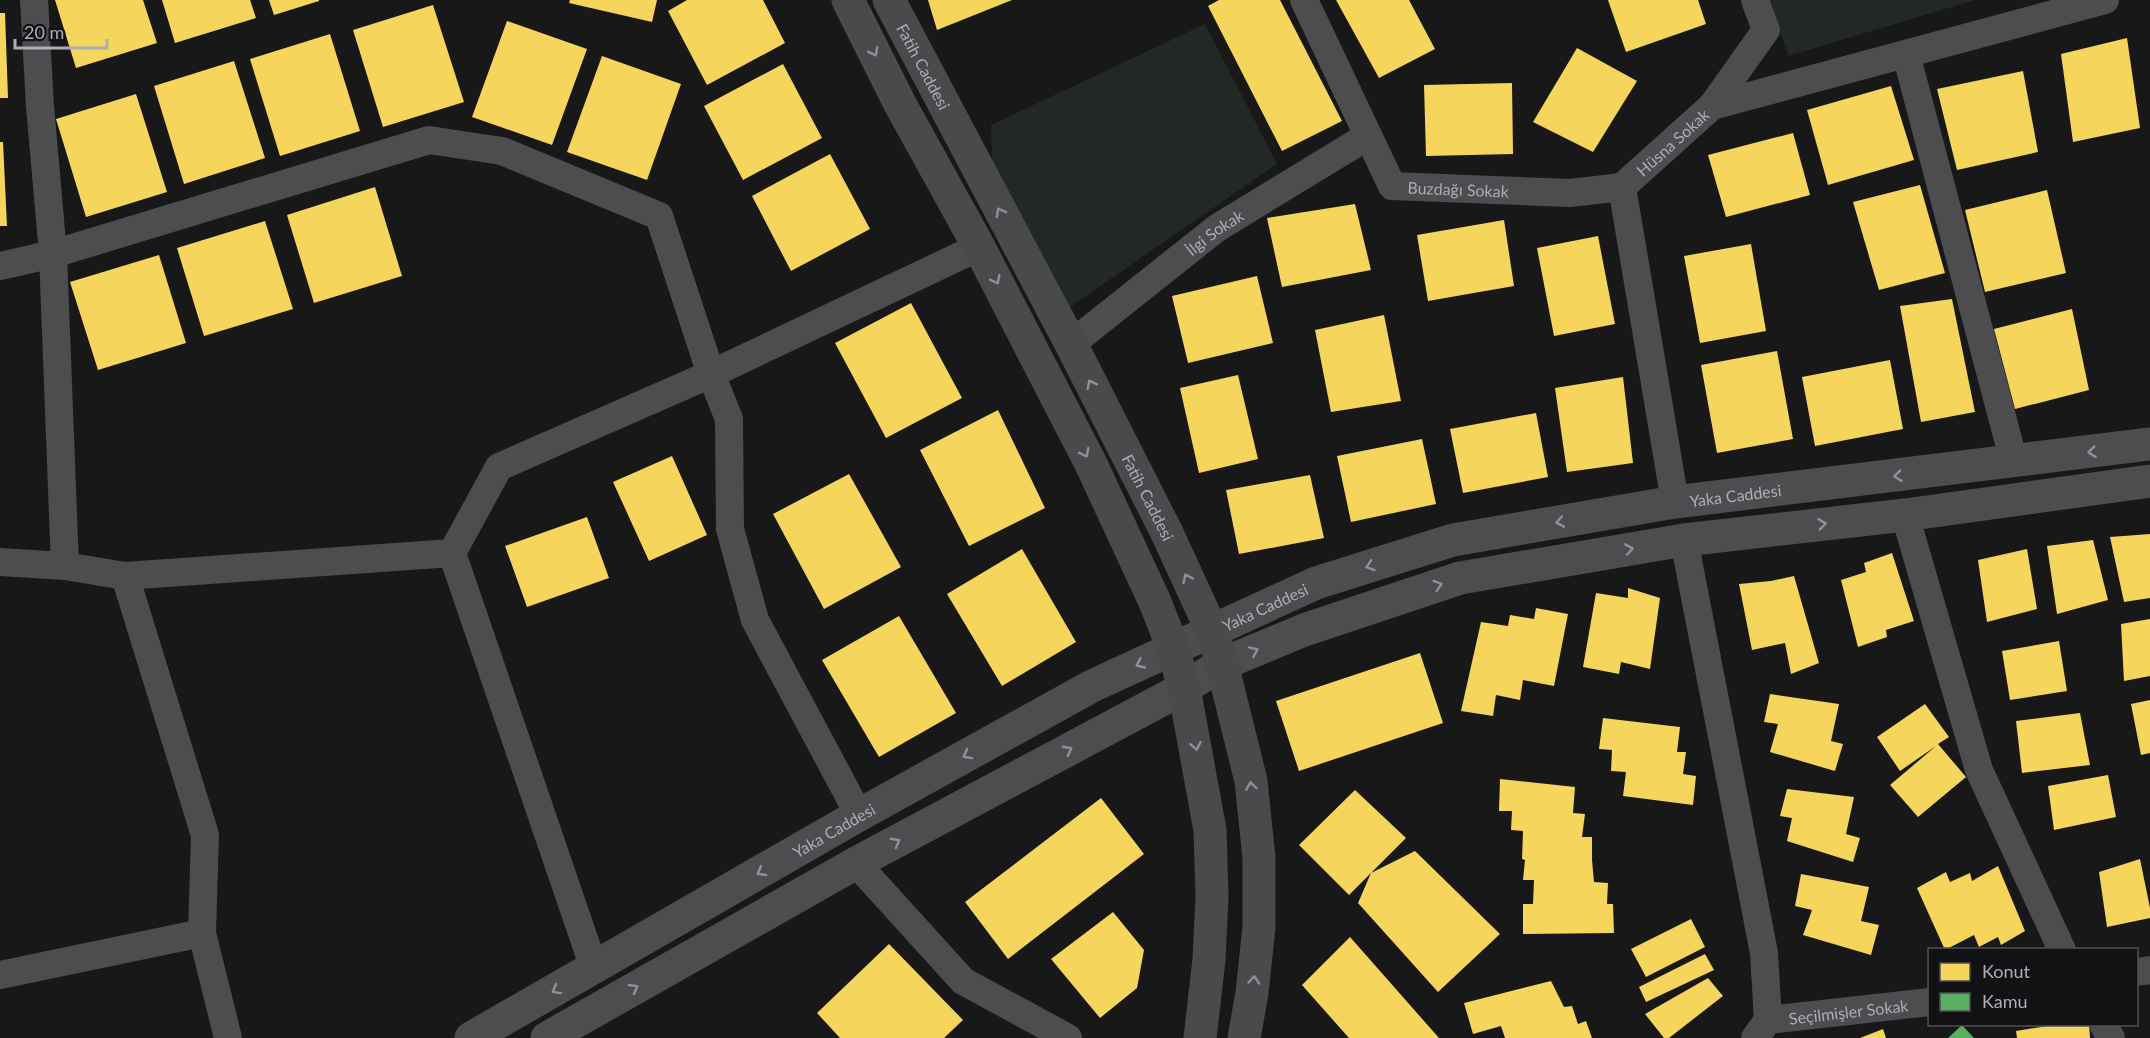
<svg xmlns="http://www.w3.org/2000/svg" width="2150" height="1038" font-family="Lato,sans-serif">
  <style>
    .green { fill: #222823 }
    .homes { fill: #f6d55c }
    .public { fill: #5aae61 }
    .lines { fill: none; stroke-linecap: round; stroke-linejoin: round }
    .minor { stroke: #4d4d50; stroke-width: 28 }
    .tertiary { stroke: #4d4d50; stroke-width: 33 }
    .primary { stroke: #4a4a4c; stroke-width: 33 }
    .oneway { stroke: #8e8f97 }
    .oneway2 { stroke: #8f9098 }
    .labels { text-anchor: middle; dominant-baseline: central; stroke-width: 6; stroke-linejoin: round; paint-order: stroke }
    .street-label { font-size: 16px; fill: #abadb7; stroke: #121214 }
  </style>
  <rect width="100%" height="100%" fill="#181818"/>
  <!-- green -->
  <path class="green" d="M1771,0H1975L1788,56Z
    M1205,24L1277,164L1070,307L992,162L991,125Z"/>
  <!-- homes -->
  <path class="homes" d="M55,0H143L157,43L76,68Z
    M162,0H250L256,18L175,43Z
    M269,0H319V1L274,15Z
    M570,0H657L652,22L569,3Z
    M687,0H763L785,43L707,85L668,11Z
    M928,0H1012L937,30Z
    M1219,0H1280L1342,121L1282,151L1208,6Z
    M1336,0H1409L1435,49L1379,78Z
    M1608,0H1698L1706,24L1626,52Z
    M433,5L464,102L383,127L353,30Z
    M0,13H5L8,98H0Z
    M507,21L587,49L552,145L472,117Z
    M330,34L360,131L280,156L250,59Z
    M2127,38L2140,128L2073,142L2061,54Z
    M1577,48L1637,81L1593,152L1533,122Z
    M602,56L681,84L647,180L567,152Z
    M234,61L265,158L184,184L154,86Z
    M783,64L822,138L743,180L704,106Z
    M2023,71L2038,152L1957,170L1937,89Z
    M1512,83L1513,154L1426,156L1424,85Z
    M1891,86L1914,160L1828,185L1807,110Z
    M136,94L167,192L86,217L56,119Z
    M1793,133L1810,195L1726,217L1708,155Z
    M0,142H3L7,226H0Z
    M830,154L870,229L791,271L752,196Z
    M1920,185L1945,273L1879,290L1853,202Z
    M375,187L402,276L314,303L287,215Z
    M2047,190L2066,273L1985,292L1965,210Z
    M1355,204L1371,270L1282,287L1267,218Z
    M1504,220L1514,286L1428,301L1417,235Z
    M265,221L293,309L204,336L177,248Z
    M1598,236L1615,324L1554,336L1537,248Z
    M1751,244L1766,331L1700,343L1684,256Z
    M159,255L186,343L98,370L70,282Z
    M1257,276L1273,343L1188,363L1172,296Z
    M1952,299L1975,412L1921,422L1900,306Z
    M911,303L962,398L886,438L835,343Z
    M2072,309L2089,390L2015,409L1994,329Z
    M1384,315L1401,401L1331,412L1315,330Z
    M1777,351L1793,439L1717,453L1701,365Z
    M1890,360L1903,429L1815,446L1802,377Z
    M1238,375L1258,459L1199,473L1180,388Z
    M1623,377L1633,463L1567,472L1555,388Z
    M998,410L1045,508L969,546L920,450Z
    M1536,413L1548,477L1463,493L1450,429Z
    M1422,439L1436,504L1351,522L1337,456Z
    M672,456L707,535L649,561L613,482Z
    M849,474L901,567L824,609L773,514Z
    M1310,475L1324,538L1239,554L1226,490Z
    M587,517L609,578L527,607L505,546Z
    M2150,534V598L2124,602L2110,537Z
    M2093,540L2108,600L2057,614L2047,546Z
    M1022,549L1076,642L1002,686L947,594Z
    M2027,549L2037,609L1987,622L1978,560Z
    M1892,553L1914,621L1886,630L1887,637L1858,647L1841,580L1866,572L1864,563Z
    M1794,576L1819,663L1791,674L1785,643L1752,650L1739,584L1771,581Z
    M1628,588L1660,598L1650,669L1621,662L1619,674L1583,667L1596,593L1628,598Z
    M1536,608L1568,614L1554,686L1523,680L1520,700L1496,695L1493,716L1461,711L1481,622L1508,626L1510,615L1534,619Z
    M899,616L956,713L879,757L822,660Z
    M2150,619V676L2124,681L2121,624Z
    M2059,641L2067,691L2010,700L2002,651Z
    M1420,653L1443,723L1299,771L1276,701Z
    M1770,694L1839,704L1831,741L1843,744L1835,771L1770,752L1778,724L1764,722Z
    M2150,700V753L2141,755L2131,704Z
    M1925,704L1949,737L1938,744L1966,777L1918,817L1890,785L1936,746L1900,771L1877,737Z
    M2080,713L2090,765L2022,773L2016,721Z
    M1603,718L1680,727L1677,752H1686L1683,774L1696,776L1693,805L1623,796L1626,772L1611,771L1612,750L1599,749Z
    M2108,775L2116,817L2054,830L2048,786Z
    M1500,779L1575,787L1573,813L1585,814L1582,837H1592V860L1594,882L1608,883L1607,904H1613L1614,933L1523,934V904H1533L1534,880H1523L1525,860L1522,859L1523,831L1511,830L1512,811H1499Z
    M1787,789L1854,797L1846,834L1860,838L1853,862L1787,841L1792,818L1780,816Z
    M1355,790L1406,838L1349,895L1299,845Z
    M1101,798L1144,854L1008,959L965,902Z
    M1415,851L1500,934L1438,992L1358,903L1371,873Z
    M2140,859L2150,908V918L2107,927L2099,872Z
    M1998,866L2025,931L2001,945L1998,937L1979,947L1974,935L1945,950L1917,888L1946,872L1950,882L1970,873L1972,881Z
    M1801,874L1869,887L1861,921L1879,925L1871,955L1803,935L1812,910L1795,906Z
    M1113,912L1144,950L1137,988L1100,1018L1051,959Z
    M1691,919L1705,947L1646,977L1631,949Z
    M1350,937L1439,1038H1349L1302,985Z
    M889,944L963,1020L944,1038H840L817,1013Z
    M1705,954L1714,970L1646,1002L1639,987Z
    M1708,978L1723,996L1669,1038H1664L1645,1014Z
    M1551,981L1564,1007L1572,1006L1578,1024L1586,1021L1592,1038H1505L1501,1026L1473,1034L1464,1003Z
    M2059,1024H2089L2090,1038H2017L2016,1031Z
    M1883,1029L1886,1038H1860Z"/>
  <!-- public -->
  <path class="public" d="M1962,1025L1974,1038H1948Z"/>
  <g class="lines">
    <!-- minor -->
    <g class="minor">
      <path d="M34,0L40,106L53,254L429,140L502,151L659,216L711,374L499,467L452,553"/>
      <path id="s1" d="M1304,0L1392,186L1570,193L1622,187"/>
      <path d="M1906,54L2014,462"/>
      <path d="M1712,106L1766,30L1755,0"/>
      <path d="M0,266L53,254L65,566L0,562"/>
      <path id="s2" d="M1071,344L1217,228L1368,136"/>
      <path id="s3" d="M1675,502L1622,187L1712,106L2105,0"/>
      <path d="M1905,515L1979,770L2062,950"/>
      <path d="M1684,540L1764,953L1768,1020L1755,1038"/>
      <path d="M65,566L125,576"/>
      <path d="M859,815L755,620L730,529L729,419L711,374L979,247"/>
      <path d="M856,863L963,981L1068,1038"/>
      <path d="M2136,972L2150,970"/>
      <path d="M0,975L202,933"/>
      <path id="s4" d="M1768,1020L1930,1002"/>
      <path d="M2103,1024L2111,1038"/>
      <path d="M228,1038L202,933L205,835L125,576L452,553L594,968"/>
    </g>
    <!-- tertiary -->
    <g class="tertiary">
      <path id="s5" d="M471,1038L859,815L1092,686L1316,583L1453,540L1675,502L2150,444"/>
      <path d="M547,1038L856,863L1184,688L1222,664L1304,630L1460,578L1684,540L1905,515L2150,481"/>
    </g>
    <!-- primary -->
    <g class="primary">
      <path d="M848,0L900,104L979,247L1091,464L1155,602L1173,648L1184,688L1210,830L1212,896L1209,960L1200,1038"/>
      <path id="s6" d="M889,0L1071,344L1167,533L1212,631L1222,664L1251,781L1259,858V927L1252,993L1244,1038"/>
    </g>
  </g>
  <!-- one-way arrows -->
  <defs><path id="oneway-chevron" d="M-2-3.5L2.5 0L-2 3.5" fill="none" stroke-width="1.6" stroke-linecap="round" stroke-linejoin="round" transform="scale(1.5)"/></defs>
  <g class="oneway">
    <use href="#oneway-chevron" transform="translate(874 52) rotate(63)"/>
    <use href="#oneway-chevron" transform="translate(1000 212) rotate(-118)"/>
    <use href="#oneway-chevron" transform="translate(996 280) rotate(63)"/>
    <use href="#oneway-chevron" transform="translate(1091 384) rotate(-117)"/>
    <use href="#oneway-chevron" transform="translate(1085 453) rotate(63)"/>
    <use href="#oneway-chevron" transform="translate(1187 578) rotate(-115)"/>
    <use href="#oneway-chevron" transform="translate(1196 746) rotate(79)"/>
    <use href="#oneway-chevron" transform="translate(1251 786) rotate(-98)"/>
    <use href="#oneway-chevron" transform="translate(1254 980) rotate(-85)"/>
  </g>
  <g class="oneway2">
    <use href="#oneway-chevron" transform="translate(2092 452) rotate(173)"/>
    <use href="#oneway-chevron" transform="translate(1898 476) rotate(173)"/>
    <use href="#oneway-chevron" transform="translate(1560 522) rotate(170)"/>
    <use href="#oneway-chevron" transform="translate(1822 524) rotate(-6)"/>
    <use href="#oneway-chevron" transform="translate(1629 549) rotate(-10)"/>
    <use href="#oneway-chevron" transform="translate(1370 566) rotate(163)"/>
    <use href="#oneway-chevron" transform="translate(1438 585) rotate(-18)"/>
    <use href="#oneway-chevron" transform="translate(1254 651) rotate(-23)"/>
    <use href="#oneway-chevron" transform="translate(1140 664) rotate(155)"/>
    <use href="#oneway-chevron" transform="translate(1068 750) rotate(-28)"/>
    <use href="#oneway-chevron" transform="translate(967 755) rotate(151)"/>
    <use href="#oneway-chevron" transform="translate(896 842) rotate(-28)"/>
    <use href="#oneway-chevron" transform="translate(761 872) rotate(150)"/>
    <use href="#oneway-chevron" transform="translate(634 988) rotate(-30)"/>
    <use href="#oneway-chevron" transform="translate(556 990) rotate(151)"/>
  </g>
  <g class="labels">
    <!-- street labels -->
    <g class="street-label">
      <text stroke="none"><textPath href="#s6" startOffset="75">Fatih Caddesi</textPath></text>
      <text stroke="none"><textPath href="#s3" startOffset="387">Hüsna Sokak</textPath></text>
      <text stroke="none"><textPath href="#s1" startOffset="272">Buzdağı Sokak</textPath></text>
      <text stroke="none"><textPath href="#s2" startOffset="182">İlgi Sokak</textPath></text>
      <text stroke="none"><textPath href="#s5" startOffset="1390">Yaka Caddesi</textPath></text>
      <text stroke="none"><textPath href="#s6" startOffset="561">Fatih Caddesi</textPath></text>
      <text stroke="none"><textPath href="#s5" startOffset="904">Yaka Caddesi</textPath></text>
      <text stroke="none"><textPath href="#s5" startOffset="418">Yaka Caddesi</textPath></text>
      <text stroke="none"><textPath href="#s4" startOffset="81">Seçilmişler Sokak</textPath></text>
    </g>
  </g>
  <!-- legend -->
  <rect x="1928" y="948" width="210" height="78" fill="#121214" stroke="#4f5055" stroke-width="1.5"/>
  <rect x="1940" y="963" width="30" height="18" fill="#f6d55c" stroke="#4f5055" stroke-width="1.5"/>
  <text x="1982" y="978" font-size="18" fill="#abadb7">Konut</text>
  <rect x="1940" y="993" width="30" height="18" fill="#5aae61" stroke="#4f5055" stroke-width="1.5"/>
  <text x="1982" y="1008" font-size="18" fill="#abadb7">Kamu</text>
  <!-- scale -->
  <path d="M15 39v9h92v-9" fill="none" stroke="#abadb7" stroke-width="3"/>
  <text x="24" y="39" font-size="18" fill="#abadb7" stroke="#121214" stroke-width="4.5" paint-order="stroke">20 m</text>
</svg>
